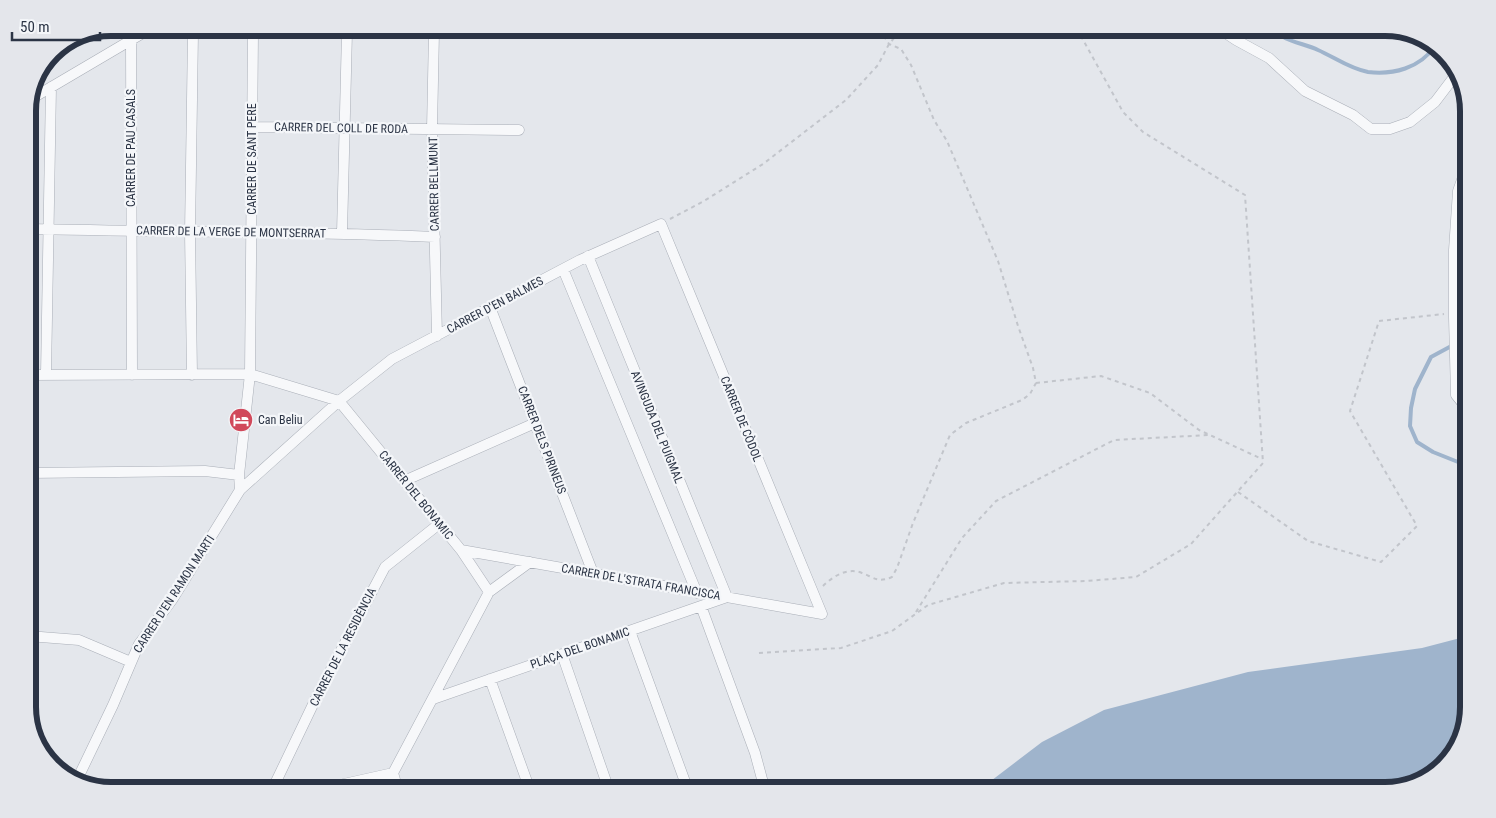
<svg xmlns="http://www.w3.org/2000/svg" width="1496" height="818" font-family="'Roboto Condensed',sans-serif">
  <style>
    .water { fill: #9fb4cc }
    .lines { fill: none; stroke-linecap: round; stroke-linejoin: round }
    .stream { stroke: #9fb4cc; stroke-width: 4 }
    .minor-casing { stroke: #a9aeb7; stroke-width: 11 }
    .path { stroke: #c2c5cb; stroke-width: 2; stroke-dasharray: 4 4; stroke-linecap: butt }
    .minor { stroke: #f7f8fa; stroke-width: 10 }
    .labels { text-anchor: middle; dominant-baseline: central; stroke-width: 4.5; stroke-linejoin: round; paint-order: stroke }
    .street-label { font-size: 12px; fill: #2b3445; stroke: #f4f6f9 }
    .poi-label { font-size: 12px; fill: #2b3445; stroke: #f4f6f9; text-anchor: start }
    .rim { fill: none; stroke: #2b3445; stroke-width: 6 }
  </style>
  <rect width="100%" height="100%" fill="#e4e7ec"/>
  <!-- water -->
  <path class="water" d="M1468,636V707L1460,744L1431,777L1385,790H979L1042,742L1104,710L1248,672L1422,648Z"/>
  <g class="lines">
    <!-- stream -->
    <path class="stream" d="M1273,28C1277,31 1281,35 1285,38C1295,43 1308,45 1318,50C1334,57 1350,69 1368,72C1393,75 1420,68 1434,47
      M1468,337L1431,357L1415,389L1411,408L1410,426L1417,442L1433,452L1468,466"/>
    <!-- minor casing -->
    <g class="minor-casing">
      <path id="minor" d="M1218,28L1236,40L1269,58L1305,91L1353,115L1371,129H1390L1410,122L1435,102L1457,73
        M434,32L432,129L437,336
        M131,41L132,375
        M31,99L143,33
        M252,127L519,130
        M1468,163L1458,191L1454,250V317L1456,395L1468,410
        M28,229C163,232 299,231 435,237
        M342,233L347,32
        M563,269L697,593
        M490,307L593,573
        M28,375L250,374L339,401
        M46,375L51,87
        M192,375L190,232L193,33
        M339,401L461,550L489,592L393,773L398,790
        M28,473L205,471L239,475
        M404,481L535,423
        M240,490L239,475L250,374L253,33
        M461,550L822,614
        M489,592L530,562
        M701,606L755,753L765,790
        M630,631L688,790
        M28,636L79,640L131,662
        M562,654L609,790
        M490,679L530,790
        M433,699L727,597L588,256
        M76,782L113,705L139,644L172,600L240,490L339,401L392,359L580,260L661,224L822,614
        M272,790L318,694L385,567L439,524
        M317,790L393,773"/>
    </g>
    <!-- path -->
    <path class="path" d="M670,219L704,201L763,164L846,100L878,65L889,44L901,30
      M1036,383L1101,376L1150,393L1199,430L1262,459
      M1238,492L1308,541L1381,562L1417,526L1350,411L1379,321L1444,314
      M823,586C833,576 848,567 862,573C875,578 878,583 892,577L897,568L913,523L950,435L966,423L1022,400L1030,394L1036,383L1033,368L1018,326L998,261L947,141L934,120L911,65L901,49L889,44L880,30
      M916,612L962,538L996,501L1114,440L1210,435
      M759,653L841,648L892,631L928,605L1004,583L1086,581L1136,577L1191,544L1263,463L1245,195L1143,132L1123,112L1077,29"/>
    <!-- minor -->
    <use href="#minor" class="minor"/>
  </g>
  <!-- icons -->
  <defs>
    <g id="hotel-disc" transform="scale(1.25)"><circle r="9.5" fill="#d1495b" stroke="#f4f6f9"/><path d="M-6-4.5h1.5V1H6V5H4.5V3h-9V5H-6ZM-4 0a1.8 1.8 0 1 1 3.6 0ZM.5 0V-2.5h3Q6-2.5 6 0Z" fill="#fff"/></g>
  </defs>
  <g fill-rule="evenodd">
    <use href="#hotel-disc" x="241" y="420"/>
  </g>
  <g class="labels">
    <!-- street labels -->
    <g class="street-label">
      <text transform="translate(341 128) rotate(1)">CARRER DEL COLL DE RODA</text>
      <text transform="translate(131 148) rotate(-90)">CARRER DE PAU CASALS</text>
      <text transform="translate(252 159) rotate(-90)">CARRER DE SANT PERE</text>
      <text transform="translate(434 184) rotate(-91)">CARRER BELLMUNT</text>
      <text transform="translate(231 232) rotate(1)">CARRER DE LA VERGE DE MONTSERRAT</text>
      <text transform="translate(495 305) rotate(-28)">CARRER D'EN BALMES</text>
      <text transform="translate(741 419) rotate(68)">CARRER DE CÒDOL</text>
      <text transform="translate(657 427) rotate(68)">AVINGUDA DEL PUIGMAL</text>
      <text transform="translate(542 440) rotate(69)">CARRER DELS PIRINEUS</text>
      <text transform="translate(416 495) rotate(51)">CARRER DEL BONAMIC</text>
      <text transform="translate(641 582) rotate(10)">CARRER DE L'STRATA FRANCISCA</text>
      <text transform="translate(174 594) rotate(-57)">CARRER D'EN RAMON MARTI</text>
      <text transform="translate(343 647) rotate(-63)">CARRER DE LA RESIDÈNCIA</text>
      <text transform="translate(580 648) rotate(-19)">PLAÇA DEL BONAMIC</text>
    </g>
    <!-- poi labels -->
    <g class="poi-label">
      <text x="258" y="420">Can Beliu</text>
    </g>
  </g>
  <!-- crop -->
  <path d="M0 0H1496V818H0ZM111 36H1385A75 75 0 0 1 1460 111V707A75 75 0 0 1 1385 782H111A75 75 0 0 1 36 707V111A75 75 0 0 1 111 36Z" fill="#e4e6eb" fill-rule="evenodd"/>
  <path class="rim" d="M111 36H1385A75 75 0 0 1 1460 111V707A75 75 0 0 1 1385 782H111A75 75 0 0 1 36 707V111A75 75 0 0 1 111 36Z"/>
  <!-- scale -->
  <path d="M12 32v8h88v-8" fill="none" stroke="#2b3445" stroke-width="2.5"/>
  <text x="20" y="32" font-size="15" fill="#2b3445" stroke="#f4f6f9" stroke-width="4" paint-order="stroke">50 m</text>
</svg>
